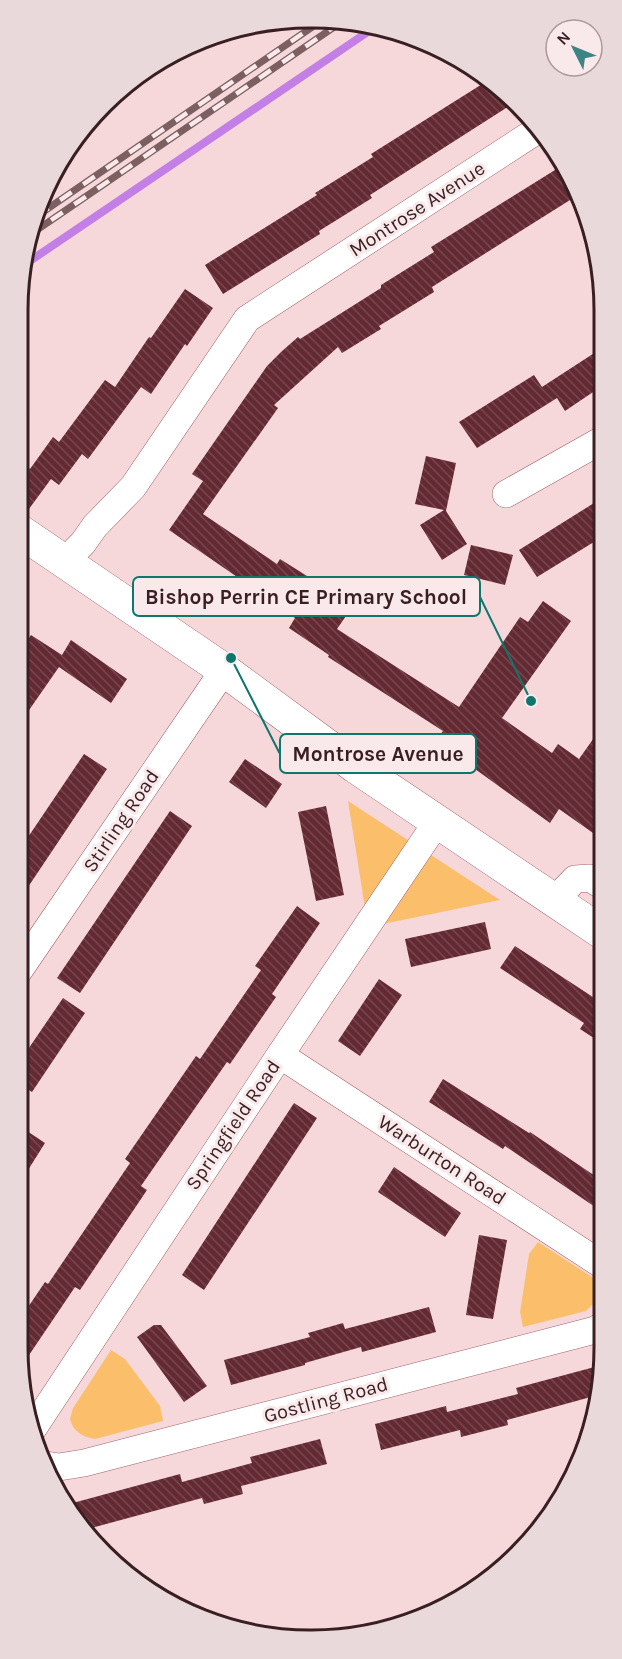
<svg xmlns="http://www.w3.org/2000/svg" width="622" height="1659" font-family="Karla,sans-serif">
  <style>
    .green { fill: #fbbf6c }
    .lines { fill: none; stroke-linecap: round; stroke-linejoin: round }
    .stream { stroke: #c27fe5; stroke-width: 8 }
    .building { fill: url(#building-back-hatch) }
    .minor-casing { stroke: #a26269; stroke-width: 28 }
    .secondary-casing { stroke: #a26269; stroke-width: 34 }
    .minor { stroke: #fff; stroke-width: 27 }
    .secondary { stroke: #fff; stroke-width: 33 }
    .rail-casing { stroke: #7b5f61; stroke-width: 7 }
    .rail { stroke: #f9e9ea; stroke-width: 4.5; stroke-dasharray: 14; stroke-linecap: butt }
    .labels { text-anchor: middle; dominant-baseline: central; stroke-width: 6; stroke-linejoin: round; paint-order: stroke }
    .street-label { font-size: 20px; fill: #3a1f22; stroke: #f9e9ea }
    .rim { fill: none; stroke: #3a1f22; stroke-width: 3 }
    .leader { fill: none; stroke: #0f766e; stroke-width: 2 }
    .callout-dot { fill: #0f766e; stroke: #f9e9ea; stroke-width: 2 }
    .callout { fill: #f9e9ea; stroke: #0f766e; stroke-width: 2 }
    .callout-label { font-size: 21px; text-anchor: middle; font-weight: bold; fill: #3a1f22 }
  </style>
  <defs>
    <pattern id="building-back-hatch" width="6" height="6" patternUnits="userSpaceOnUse" patternTransform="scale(1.5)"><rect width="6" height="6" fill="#642a33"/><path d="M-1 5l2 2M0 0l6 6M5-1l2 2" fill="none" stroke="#77474f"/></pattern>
  </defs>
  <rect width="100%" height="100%" fill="#f6d8da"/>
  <!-- green -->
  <path class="green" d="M348,801L500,900L368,927Z
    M538,1242L592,1277L598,1288L596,1301L586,1311L523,1327L520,1312L529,1254Z
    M111,1350L125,1359L160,1406L163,1421L95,1439C82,1437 73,1431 70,1419L73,1408Z"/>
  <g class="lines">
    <!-- stream -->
    <path class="stream" d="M24,265L375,27"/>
  </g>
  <!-- building -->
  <path class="building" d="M487,81L514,103L370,195L372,198L319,231L320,234L223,294L205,265L317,195L315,193L373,157L371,154Z
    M563,165L574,182L578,195L432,287L434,292L379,326L381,329L342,353L338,347L274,405L278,408L203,514L277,564L280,559L315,581L308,591L346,616L337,629L459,707L520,617L528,622L543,601L571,621L502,718L552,753L558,744L579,759L603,725V840L559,809L550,823L464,761L469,755L440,735L443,731L328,657L329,655L289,628L295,618L257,594L259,592L169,530L203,481L192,474L267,366L281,352L298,337L300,339L343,312L381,288V285L434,252L431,247Z
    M185,289L213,308L187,346L185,344L151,394L141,387L88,459L82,454L59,485L51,479L26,513L18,511V461L30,469L53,437L59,442L105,380L115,387L149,337L151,338Z
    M602,348V386L565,411L557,398L477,448L459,422L534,375L542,387Z
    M426,456L456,463L446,511L467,544L442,560L420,525L444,510L415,504Z
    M602,498V537L537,577L519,550Z
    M471,545L513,555L505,585L464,575Z
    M31,635L62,655L71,640L127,679L111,703L59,667L18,726V655Z
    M84,754L107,769L18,902V852Z
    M245,759L282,784L266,808L229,782Z
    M326,806L344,895L316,901L298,812Z
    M170,811L192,826L80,993L57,978Z
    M297,906L320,923L272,994L276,997L254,1029L230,1064L227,1062L141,1186L147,1190L80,1290L75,1287L21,1367L18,1348V1322L45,1282L48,1284L130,1163L125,1159L196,1056L200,1059L261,970L255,966Z
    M485,922L491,949L411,967L405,939Z
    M515,946L599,1001L603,994V1044L580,1029L584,1023L500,968Z
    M379,979L402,995L360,1056L338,1041Z
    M63,998L85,1013L32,1092L18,1083V1064Z
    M443,1079L529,1133L530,1132L604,1182V1213L505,1146L503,1149L429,1102Z
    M294,1103L317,1118L204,1290L182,1275Z
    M18,1125L45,1143L18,1186Z
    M394,1167L461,1213L445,1237L378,1192Z
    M479,1235L507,1240L493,1319L466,1315Z
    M429,1307L436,1332L362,1352L361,1347L305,1363V1365L231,1385L224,1360L310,1337L308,1333L343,1323L345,1329Z
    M154,1325H161L207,1386L184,1402L137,1337Z
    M602,1365L598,1395L507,1420L508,1425L461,1437L460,1430L381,1450L375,1424L446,1406L447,1412L518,1394L516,1388Z
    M320,1439L327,1464L241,1486L243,1494L204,1504L202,1498L84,1530L69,1504L180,1474L182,1482L252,1463L250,1457Z"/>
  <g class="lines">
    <!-- minor casing -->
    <g class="minor-casing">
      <path id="minor" d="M506,494L602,440
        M65,561L83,543L95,526L133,487L247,319L539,129
        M555,900L575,879L590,878L603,886
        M18,972L224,670
        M280,1055L604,1266
        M32,1430L280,1055L437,822
        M46,1465L59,1467L84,1463L595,1330L604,1325"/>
    </g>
    <!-- secondary casing -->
    <g class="secondary-casing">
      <path id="secondary" d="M18,530L224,670L356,767L603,933"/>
    </g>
    <!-- minor -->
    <use href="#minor" class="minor"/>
    <!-- secondary -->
    <use href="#secondary" class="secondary"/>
    <!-- rail casing -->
    <g class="rail-casing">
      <path id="rail" d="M37,216L318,23
        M28,236L337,25"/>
    </g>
    <!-- rail -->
    <use href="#rail" class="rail"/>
  </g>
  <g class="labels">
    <!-- street labels -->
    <g class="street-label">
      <text transform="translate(417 209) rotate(-33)">Montrose Avenue</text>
      <text transform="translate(121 821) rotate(-56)">Stirling Road</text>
      <text transform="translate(233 1125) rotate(-56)">Springfield Road</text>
      <text transform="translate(442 1160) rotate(33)">Warburton Road</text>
      <text transform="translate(326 1400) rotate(-15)">Gostling Road</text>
    </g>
  </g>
  <!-- crop -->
  <path d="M0 0H622V1659H0ZM310 28H312A282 282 0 0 1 594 310V1348A282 282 0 0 1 312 1630H310A282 282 0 0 1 28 1348V310A282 282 0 0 1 310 28Z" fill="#ead9da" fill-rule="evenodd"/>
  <path class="rim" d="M310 28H312A282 282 0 0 1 594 310V1348A282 282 0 0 1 312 1630H310A282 282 0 0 1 28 1348V310A282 282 0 0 1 310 28Z"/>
  <!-- callouts -->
  <path class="leader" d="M531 701L480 597M231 658L280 754"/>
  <g class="callout-dot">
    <circle cx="531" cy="701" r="6"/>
    <circle cx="231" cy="658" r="6"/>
  </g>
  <g class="callout">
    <rect x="133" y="577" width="347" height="39" rx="6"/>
    <rect x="280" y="734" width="196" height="39" rx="6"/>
  </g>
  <g class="callout-label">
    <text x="306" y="604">Bishop Perrin CE Primary School</text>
    <text x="378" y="761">Montrose Avenue</text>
  </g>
  <!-- north arrow -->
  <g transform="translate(574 48) rotate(313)"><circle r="28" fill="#f9e9ea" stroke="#ad989a" stroke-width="1.5"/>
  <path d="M0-4.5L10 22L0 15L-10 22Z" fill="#3c8483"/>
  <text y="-9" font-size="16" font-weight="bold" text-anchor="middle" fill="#3a1f22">N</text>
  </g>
</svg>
